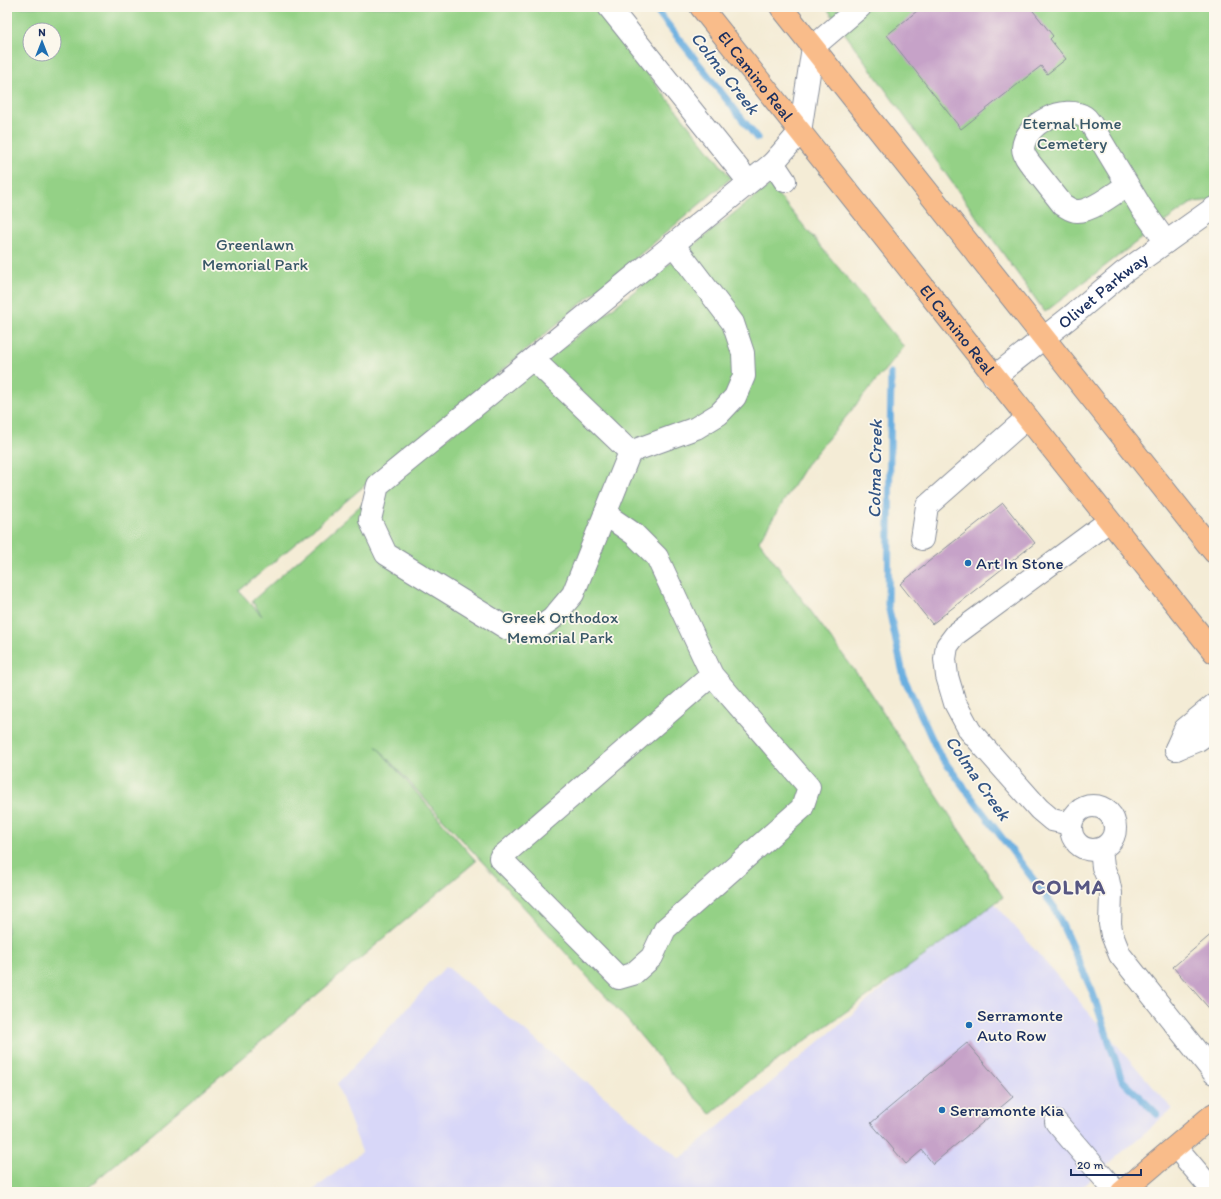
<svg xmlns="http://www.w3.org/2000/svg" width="1221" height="1199" font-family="Itim,sans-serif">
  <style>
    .built { fill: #d8d7f8 }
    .green { fill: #94d186; stroke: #588072; fill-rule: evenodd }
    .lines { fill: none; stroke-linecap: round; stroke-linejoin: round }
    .stream { stroke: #6aafe0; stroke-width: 7 }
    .building { fill: #c6a2c8 }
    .minor-casing { stroke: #888e9a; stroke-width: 24 }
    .major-casing { stroke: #888e9a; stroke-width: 24 }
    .minor { stroke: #fff; stroke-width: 22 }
    .major { stroke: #f9bc8a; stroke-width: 22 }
    .poi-dot { fill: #1f6fb2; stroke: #fbf7ec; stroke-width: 1.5 }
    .labels { text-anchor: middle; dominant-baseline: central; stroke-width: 3.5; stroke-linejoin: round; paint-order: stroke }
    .street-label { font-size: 17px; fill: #1b2f5e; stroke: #fbf7ec }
    .park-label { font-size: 17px; fill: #395868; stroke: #fbf7ec }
    .poi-label { font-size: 17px; fill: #1b2f5e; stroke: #fbf7ec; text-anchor: start }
    .water-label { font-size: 18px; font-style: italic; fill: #335585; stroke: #fbf7ec }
    .district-label { font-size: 21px; font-weight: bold; letter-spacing: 1px; fill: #575783; stroke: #fbf7ec }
  </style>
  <rect width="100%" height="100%" fill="#fbf7ec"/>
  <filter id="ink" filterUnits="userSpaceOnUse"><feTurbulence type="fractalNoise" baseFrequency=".025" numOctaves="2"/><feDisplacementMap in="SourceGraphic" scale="8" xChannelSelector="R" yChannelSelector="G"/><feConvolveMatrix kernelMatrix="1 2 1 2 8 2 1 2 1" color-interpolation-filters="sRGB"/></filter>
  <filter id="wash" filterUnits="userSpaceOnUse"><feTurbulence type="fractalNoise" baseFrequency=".012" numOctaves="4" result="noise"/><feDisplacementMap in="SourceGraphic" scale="16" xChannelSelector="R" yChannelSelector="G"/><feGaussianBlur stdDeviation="0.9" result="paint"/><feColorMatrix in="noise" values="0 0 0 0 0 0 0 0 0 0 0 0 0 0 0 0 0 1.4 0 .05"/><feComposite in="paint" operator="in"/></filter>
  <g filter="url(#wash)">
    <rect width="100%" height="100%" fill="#f4ecd6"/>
    <!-- built -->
    <path class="built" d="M990,898L1172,1109L1076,1192H311L362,1152L337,1084L446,966L680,1159Z"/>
    <!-- green -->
    <path class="green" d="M7,7H594L731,178L239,591L262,616L252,601L360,506L770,185L904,347L806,465L759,541L863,682L1003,897L948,939L753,1078L711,1114L674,1076L629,1022L376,746L476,861L82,1192H7ZM30,30H54V54H30Z
      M826,7H1214V200L1193,202L1143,237L1045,312Z"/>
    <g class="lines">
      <!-- stream -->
      <path class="stream" d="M654,7L757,138
        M891,373L888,605L904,678L939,754L1054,907L1092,991L1122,1080L1157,1114"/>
    </g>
    <g id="blocks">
      <!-- building -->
      <path class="building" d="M922,7H1030L1053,36L1050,39L1066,59L1047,74L1041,66L961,129L887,35Z
        M1003,503L1035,543L932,624L900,584Z
        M1214,932V1014L1173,967Z
        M967,1043L1013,1097L933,1164L922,1150L906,1164L871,1123Z"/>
    </g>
  </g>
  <g filter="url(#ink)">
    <use href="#blocks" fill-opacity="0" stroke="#888e9a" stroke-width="1"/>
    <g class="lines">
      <!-- minor casing -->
      <g class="minor-casing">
        <g id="minor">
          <path d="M609,7L749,182"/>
          <path d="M773,163L785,181"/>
          <path d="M1127,185C1115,193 1091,212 1077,211C1071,211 1067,207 1063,205L1029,162C1026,158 1023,153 1023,148C1025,123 1065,104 1085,117C1088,119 1089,122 1091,124L1141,207L1166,242"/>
          <path d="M673,244L733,323L743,353L744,376L735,397L719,414L696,428L630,452L573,594L552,619L536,630L508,629L386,554L370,520L378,485L773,163L800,132L813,47L860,7"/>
          <path d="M533,359L630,452"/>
          <path id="s1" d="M994,377L1069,318L1124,272L1214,208"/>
          <path d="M605,514L634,534L657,557L712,675L809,787L802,808L665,929L652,957L633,974L619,978L500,858L712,675"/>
          <path d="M922,539L927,506L1027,418"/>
          <path d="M1176,749L1185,729L1214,705"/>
          <path d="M1176,749L1198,740L1214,729"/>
          <circle cx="1093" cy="828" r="22"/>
          <path d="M1070,824L1052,820L1039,809L970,731L955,703L947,676L945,659L947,646L956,634L1109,521"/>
          <path d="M1101,849L1103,867L1108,879L1111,893L1110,924L1112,935L1120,955L1214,1073"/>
          <path d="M1056,1122L1116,1192"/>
          <path d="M1176,1147L1214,1192"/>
        </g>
      </g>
      <!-- major casing -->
      <g class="major-casing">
        <g id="major">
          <path id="s2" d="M701,7L1214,652"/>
          <path d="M781,7L1214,552"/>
          <path d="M1122,1192L1214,1114"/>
        </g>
      </g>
      <!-- minor -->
      <use href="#minor" class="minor"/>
      <!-- major -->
      <use href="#major" class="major"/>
    </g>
  </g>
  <!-- markers -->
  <g class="poi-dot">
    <circle cx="968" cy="563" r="4"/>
    <circle cx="969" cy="1025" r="4"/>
    <circle cx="942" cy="1110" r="4"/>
  </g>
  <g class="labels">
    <!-- street labels -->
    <g class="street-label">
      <text stroke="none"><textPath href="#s2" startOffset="88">El Camino Real</textPath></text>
      <text stroke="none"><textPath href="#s1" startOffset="139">Olivet Parkway</textPath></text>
      <text stroke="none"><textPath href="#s2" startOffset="412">El Camino Real</textPath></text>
    </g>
    <!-- park labels -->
    <g class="park-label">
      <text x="1072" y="123">Eternal Home<tspan x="1072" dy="20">Cemetery</tspan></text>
      <text x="255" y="244">Greenlawn<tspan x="255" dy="20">Memorial Park</tspan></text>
      <text x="560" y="617">Greek Orthodox<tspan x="560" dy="20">Memorial Park</tspan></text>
    </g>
    <!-- poi labels -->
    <g class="poi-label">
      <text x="976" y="563">Art In Stone</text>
      <text x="977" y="1015">Serramonte<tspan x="977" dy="20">Auto Row</tspan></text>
      <text x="950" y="1110">Serramonte Kia</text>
    </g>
    <!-- water labels -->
    <g class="water-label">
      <text transform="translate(725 73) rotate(52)">Colma Creek</text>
      <text transform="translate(875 469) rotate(-89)">Colma Creek</text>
      <text transform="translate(978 778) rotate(55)">Colma Creek</text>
    </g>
    <!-- district labels -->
    <g class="district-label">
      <text x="1069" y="886">COLMA</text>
    </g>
  </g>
  <!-- margin -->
  <rect width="1221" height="1199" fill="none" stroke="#fbf7ec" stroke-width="24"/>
  <!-- north arrow -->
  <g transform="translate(42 42)"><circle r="19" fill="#fbf7ec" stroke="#a1a7b3"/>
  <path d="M0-3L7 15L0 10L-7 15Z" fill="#1f6fb2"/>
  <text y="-6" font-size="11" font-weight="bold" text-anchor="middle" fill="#1b2f5e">N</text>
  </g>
  <!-- scale -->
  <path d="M1071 1169v6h70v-6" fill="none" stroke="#1b2f5e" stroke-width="2"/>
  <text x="1077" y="1169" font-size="12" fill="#1b2f5e" stroke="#fbf7ec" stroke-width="3" paint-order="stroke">20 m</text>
</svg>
